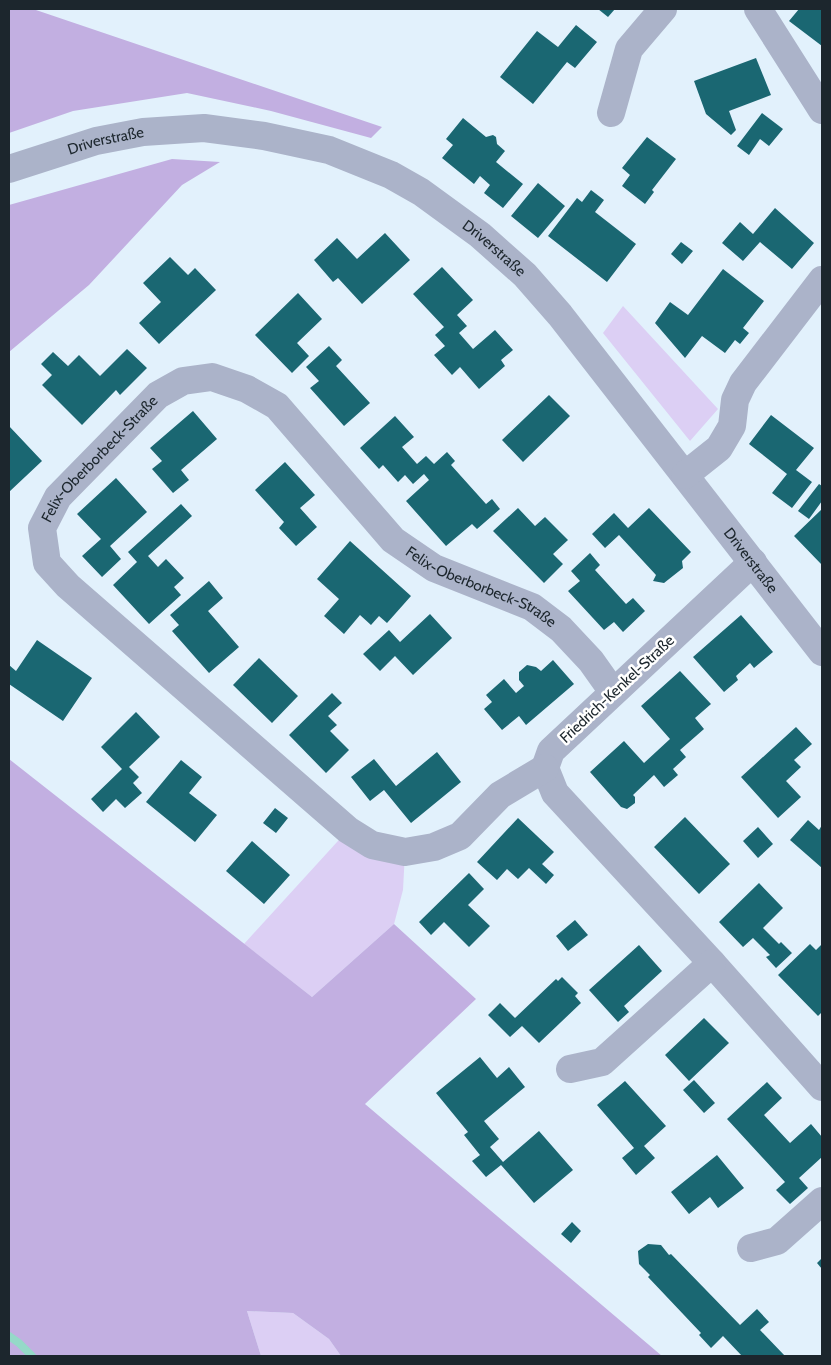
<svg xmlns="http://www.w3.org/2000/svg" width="831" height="1365" font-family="Cabin,sans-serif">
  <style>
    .green { fill: #dccff4 }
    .forest { fill: #c2afe1 }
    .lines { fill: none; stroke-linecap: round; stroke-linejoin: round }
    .stream { stroke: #95d9c8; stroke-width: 8 }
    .building { fill: #1a6772 }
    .minor { stroke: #abb3c9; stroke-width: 28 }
    .labels { text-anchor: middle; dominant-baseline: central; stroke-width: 5; stroke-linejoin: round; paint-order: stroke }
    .street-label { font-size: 15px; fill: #1c262d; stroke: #fff }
  </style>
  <rect width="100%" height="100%" fill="#e2f1fc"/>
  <!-- green -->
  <path class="green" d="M623,306L718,409L690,441L603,333Z
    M348,830L405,852L403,890L394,924L312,997L244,944Z
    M247,1311L293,1313L329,1339L341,1356H261Z"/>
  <!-- forest -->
  <path class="forest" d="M9,9H33L382,127L371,138L271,111L187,93L73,111L9,133Z
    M172,159L220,162L182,185L89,285L9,352V205Z
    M9,759L312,997L394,924L476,999L365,1104L662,1356H341L329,1339L293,1313L247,1311L261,1356H9Z"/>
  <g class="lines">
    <!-- stream -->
    <path class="stream" d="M9,1336L19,1343L32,1356"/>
  </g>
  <!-- building -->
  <path class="building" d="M598,9H615L608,17Z
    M799,9H822V46L789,21Z
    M576,25L597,42L575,68L567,62L533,104L500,77L537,31L558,47Z
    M756,58L771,95L729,111L736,130L731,135L706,114L694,81Z
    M762,113L783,129L769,146L760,139L749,155L737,146Z
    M463,118L486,137L493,135L496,137L497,144L505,151L496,162L523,184L503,208L484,193L490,185L480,176L474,184L442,158L453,145L446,139Z
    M647,137L676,159L652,190L654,192L645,204L622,186L630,175L622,168Z
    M538,183L565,206L538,238L511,216Z
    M591,190L604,200L595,212L636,244L607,282L548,236L577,198L582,202Z
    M775,208L814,243L792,269L760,242L743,261L722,243L740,222L753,234Z
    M385,233L410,260L362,304L338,278L333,282L314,260L337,238L357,259Z
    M681,242L693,251L682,264L671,254Z
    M170,257L188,275L195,268L216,290L159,344L139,323L161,302L143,283Z
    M442,267L473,300L457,315L467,326L459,333L473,349L495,330L513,350L501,360L505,366L479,389L460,367L452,375L434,355L445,346L435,335L444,327L413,294Z
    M723,269L764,301L743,328L749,333L740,344L735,340L725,353L702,336L685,358L655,323L670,302L688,315Z
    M298,293L322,319L297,343L309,356L292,373L255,335Z
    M329,346L342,360L336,366L370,403L344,426L310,388L319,381L306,367Z
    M127,349L147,368L120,395L116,390L82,425L42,385L52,375L41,364L53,352L68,366L79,355L100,376Z
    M549,395L570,416L523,462L502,440Z
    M193,411L217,439L181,470L189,480L173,493L152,469L162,461L150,448Z
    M771,415L814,448L796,470L812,482L792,508L772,493L787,474L749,444Z
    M395,416L414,437L402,447L417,464L426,456L434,464L447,452L455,461L451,465L486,504L492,499L500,509L477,529L472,524L446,546L406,501L429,480L424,474L413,484L405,475L398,482L383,465L379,469L360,448Z
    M9,426L42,461L9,492Z
    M285,462L315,495L300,508L317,527L296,546L279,528L284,522L255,490Z
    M116,478L147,512L110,546L121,559L102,577L82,556L101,539L77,514Z
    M819,484L822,486V501L809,519L798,511Z
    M181,504L192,516L148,556L158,567L166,559L184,578L174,587L181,595L149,624L113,585L137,562L128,552Z
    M518,508L535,526L545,517L568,540L553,554L563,564L544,583L493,531Z
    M649,508L691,552L682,561L683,568L664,583L653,581L656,575L619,535L605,548L592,534L614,513L628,528Z
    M822,509V565L794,536Z
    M350,541L411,596L387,623L379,616L371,625L360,615L344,634L324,616L339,599L317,579Z
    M590,553L600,565L595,570L626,604L633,598L645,611L623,632L614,622L604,630L568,591L580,581L571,571Z
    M209,581L223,598L208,611L239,647L209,673L172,631L179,625L170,615Z
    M430,614L452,638L413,675L395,656L380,671L363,654L389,630L400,642Z
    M741,615L773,652L754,668L750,663L736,676L738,680L724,692L693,657Z
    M37,640L92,678L63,721L9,684V665L16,671Z
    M259,658L298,696L272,723L233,685Z
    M553,660L574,684L526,725L519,716L502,730L484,709L492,702L486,695L504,679L516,693L524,686L519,680V672L527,665L536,667L541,671Z
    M680,671L711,704L695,718L704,729L680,750L686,757L673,769L678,775L664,787L654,775L633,795L635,797V803L627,809L621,807L590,772L624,741L644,763L670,739L641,706Z
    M332,693L342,703L328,716L337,725L330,731L349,750L326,773L289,735Z
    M136,712L160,737L129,767L139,777L133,783L142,793L125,808L116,799L103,812L91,799L122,769L101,747Z
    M796,727L812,744L794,760L801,767L786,781L801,797L778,818L741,777Z
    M437,752L461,782L411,823L384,790L370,801L351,777L374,759L396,786Z
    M181,760L202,777L189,793L217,815L195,842L146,802Z
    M275,808L288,818L276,833L263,823Z
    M685,817L730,864L699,894L654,847Z
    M518,818L554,852L542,864L554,875L546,884L529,868L518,879L507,869L497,880L477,862Z
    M808,820L819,830L822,825V868L790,840Z
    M758,827L773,844L758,858L743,841Z
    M252,841L290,875L264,904L226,871Z
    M469,873L484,889L468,905L490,926L469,947L444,922L431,935L419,922Z
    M759,883L783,908L763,928L779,944L781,942L792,953L776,968L766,957L770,955L753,938L743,947L719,922Z
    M575,920L588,935L568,951L556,936Z
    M810,944L816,950L822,944V1012L818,1016L778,975Z
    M639,945L662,971L624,1006L629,1012L618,1022L589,990Z
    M562,977L578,993L575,996L581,1003L539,1043L522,1026L510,1037L488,1015L500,1003L515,1018L556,979L558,981Z
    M704,1018L729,1043L689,1081L665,1055Z
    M480,1057L497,1078L509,1067L525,1087L484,1121L499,1139L490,1147L503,1162L539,1131L573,1170L534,1203L501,1165L486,1177L472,1161L480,1155L464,1135L468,1132L436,1093Z
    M694,1080L715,1103L704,1113L683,1090Z
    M625,1081L666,1126L644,1146L655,1158L636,1175L622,1158L634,1148L597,1105Z
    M767,1082L782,1098L764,1115L790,1143L811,1124L822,1137V1157L799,1178L808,1188L790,1204L776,1190L785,1182L727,1119Z
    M717,1155L744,1188L718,1208L710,1197L689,1214L671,1192Z
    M572,1222L581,1231L571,1243L561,1234Z
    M648,1244L661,1245L669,1255L671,1254L740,1325L757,1309L769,1322L760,1330L785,1356H742L723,1336L711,1348L699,1335L701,1333L648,1277L650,1275L639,1264L638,1251Z
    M822,1258V1269L817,1263Z"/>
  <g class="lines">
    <!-- minor -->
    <g class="minor">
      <path d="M758,9L822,110"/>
      <path d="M611,113L629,49L663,9"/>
      <path id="s1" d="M9,169L96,141L143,132L204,128L264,136L329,150L391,175L421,192L480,235L525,275L560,315L822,652"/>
      <path d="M685,475L719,448L732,426L735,400L743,383L822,280"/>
      <path d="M753,562L551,751L545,768L555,793L712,963L822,1087"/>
      <path id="s2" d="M545,768L500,795L460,836L434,847L405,852L372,845L348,830L68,586L47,563L42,528L58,497L158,395L183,381L212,377L247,389L277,406L393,540L434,568L532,607L561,629L591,661L613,692"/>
      <path d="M570,1069L602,1062L712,963"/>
      <path d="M751,1248L777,1241L822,1201"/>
    </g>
  </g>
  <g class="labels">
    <!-- street labels -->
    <g class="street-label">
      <text stroke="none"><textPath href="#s1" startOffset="101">Driverstraße</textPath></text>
      <text stroke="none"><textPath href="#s1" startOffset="521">Driverstraße</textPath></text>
      <text stroke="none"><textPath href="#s2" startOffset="758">Felix-Oberborbeck-Straße</textPath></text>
      <text stroke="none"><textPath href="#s1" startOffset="926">Driverstraße</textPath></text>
      <text stroke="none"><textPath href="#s2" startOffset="1252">Felix-Oberborbeck-Straße</textPath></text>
      <text transform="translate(617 689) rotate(-43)">Friedrich-Kenkel-Straße</text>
    </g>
  </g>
  <!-- border -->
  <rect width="831" height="1365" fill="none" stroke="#1c262d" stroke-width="20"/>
</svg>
